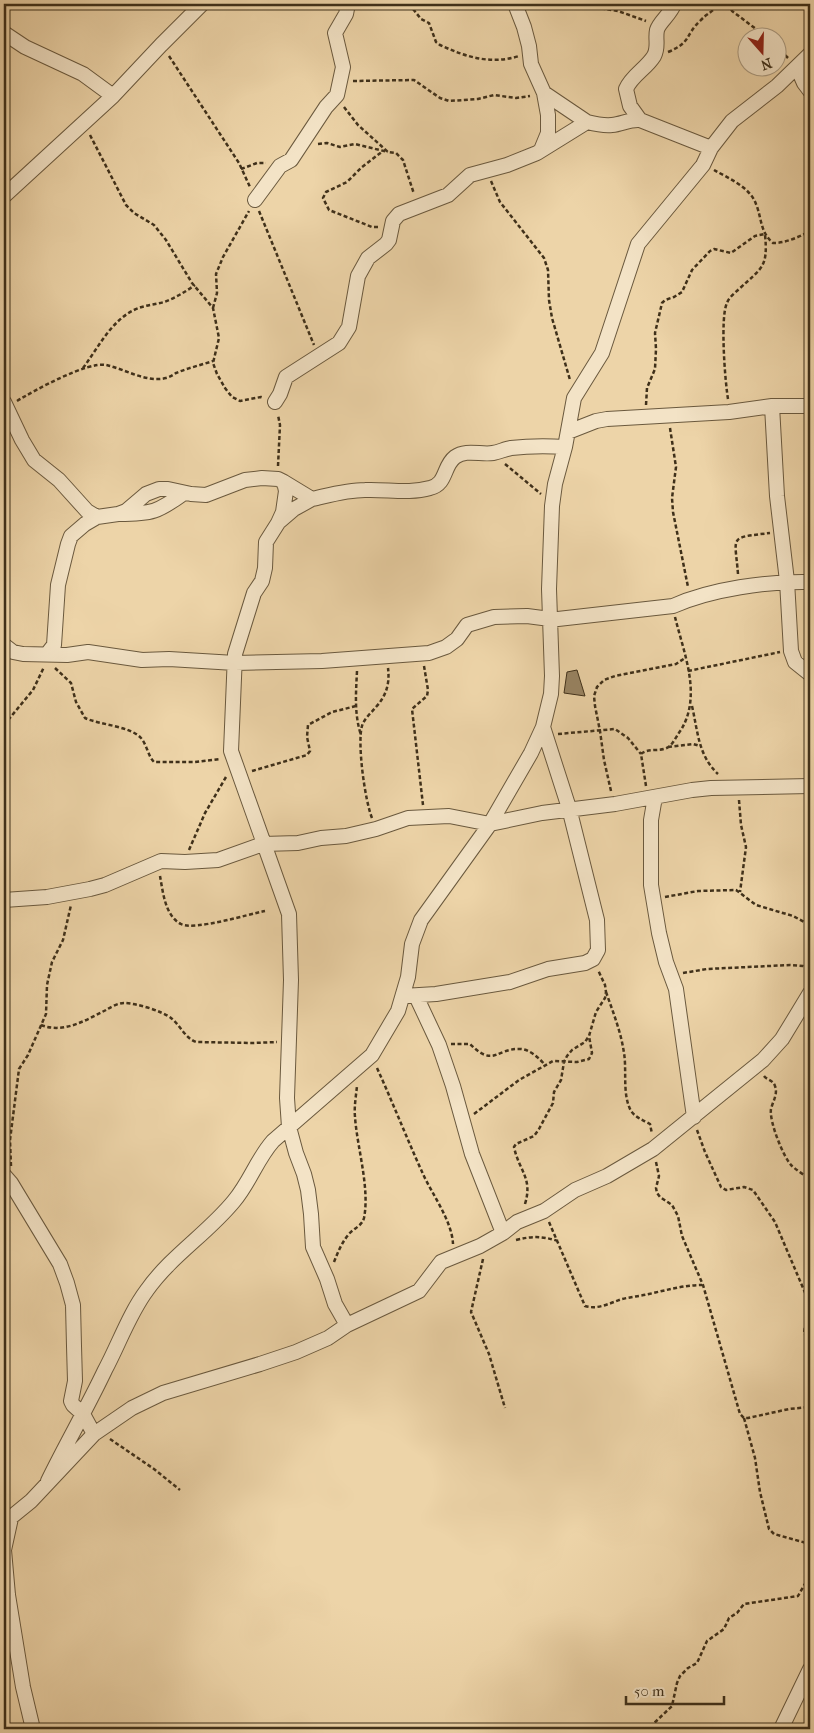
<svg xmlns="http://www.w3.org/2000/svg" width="814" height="1733" font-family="'IM FELL French Canon',serif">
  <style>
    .building { fill: #998564; stroke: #3f301a }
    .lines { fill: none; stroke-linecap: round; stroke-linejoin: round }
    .street-casing { stroke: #6a593e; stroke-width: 16 }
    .path { stroke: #3f301a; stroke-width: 2.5; stroke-dasharray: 4 2.5; stroke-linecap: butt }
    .street { stroke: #f3e3c6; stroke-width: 14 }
  </style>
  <rect width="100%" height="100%" fill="#edd4a8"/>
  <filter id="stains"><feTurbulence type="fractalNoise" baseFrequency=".004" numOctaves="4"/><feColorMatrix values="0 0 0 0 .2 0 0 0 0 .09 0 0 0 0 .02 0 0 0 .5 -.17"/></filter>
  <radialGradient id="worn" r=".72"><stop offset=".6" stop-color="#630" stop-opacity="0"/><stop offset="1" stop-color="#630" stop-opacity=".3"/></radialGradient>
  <!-- building -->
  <path class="building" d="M577,670L585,696L564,693L567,672Z"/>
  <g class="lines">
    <!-- street casing -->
    <g class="street-casing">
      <path id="street" d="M515,4L524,27L529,46L531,64L544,93L548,115V133L541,150
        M4,33L25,47L83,74L113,96
        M797,67L804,83L810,91
        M544,93L587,122
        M640,120L630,106L626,89C632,75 646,69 654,56C659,47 655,39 657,30C659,22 671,14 674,4
        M4,196L113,96L161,45L202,4
        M255,200L280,166L291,160L326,107L337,95L343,67L335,33L346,14L348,4
        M4,402L22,440L34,460L59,480L87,511L97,517
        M275,402L280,394L286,377L339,343L349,327L358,276L368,258L386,244L389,240L393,221L399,214L448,195L470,175L507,165L537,153L587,122C595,124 603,126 612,125C622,124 630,119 640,120L711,148
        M772,406L777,496L787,581L791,651L795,662L810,674
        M568,432L596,421L607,419L729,412L772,406H810
        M284,482L286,491L283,512L278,523L266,542L265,568L262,581L254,593L235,654L231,751L289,914L291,980L287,1098L289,1127L296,1153L304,1174L308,1190L311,1214L313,1247L327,1279L335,1304L347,1325
        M119,514C152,514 158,512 184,493
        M280,521L294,509L312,499
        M549,620L673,606C711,589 768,581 810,582
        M4,645L13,652L23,654L67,655L88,652L142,660L169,659L235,663L322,661L429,653L446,647L457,639L467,625L494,617L527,616L550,619
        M47,654L54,645L58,585L68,544L71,536L85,524L97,517L118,514L126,511L146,494L159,489H168L191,494L206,495L245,480L262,478L278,479L284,482L312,499C330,495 347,490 365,490C387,489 409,494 430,488C447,484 443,466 455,457C466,449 481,455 493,453C499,452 505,449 511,448C529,446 547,446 565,447
        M655,797L651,820V885L659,933L666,962L676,989L694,1117
        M4,900L47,897L90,889L105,885L161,861L185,862L218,860L263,844L298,843L321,838L346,836L376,829L408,818L449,816L490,824L542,813L615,804L692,790L711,788L810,786
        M403,996L436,994L510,982L548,969L585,963L593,959L598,950L597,920L569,808L543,727
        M416,996L439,1045L453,1086L472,1154L503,1233
        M4,1175L11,1183L60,1264L67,1283L73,1305L74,1346L75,1381L71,1401L73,1405L83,1414L94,1434
        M48,1481C66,1444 87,1408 105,1370C119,1344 129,1314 147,1290C171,1256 208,1233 234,1201C250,1182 257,1159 273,1141L372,1055L398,1011L408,977L412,944L421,920L490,824L531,753L543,727L551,694L552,676L549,589L552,506L555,484L565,447L574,398L602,353L638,244L703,165L711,148L732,121L777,86L810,54
        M11,1518L4,1550L8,1595L23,1687L33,1729
        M4,1523L31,1501L94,1434L132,1408L163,1393L260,1364L296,1352L328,1338L347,1325L419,1291L441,1262L480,1246L503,1233L517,1222L544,1211L575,1190L607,1176L653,1149L763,1060L782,1039L810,993
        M781,1729L810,1669"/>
    </g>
    <!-- path -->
    <path class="path" d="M409,4L421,19L429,23L436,42L440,45C466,57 491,65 519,56
      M589,4L593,7L618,11L646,21
      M728,4L732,11L768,38
      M776,46L788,58
      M668,52C692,42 685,35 700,21C707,13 711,14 718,4
      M169,56L239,163L250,187
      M353,81L414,80L440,98L449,101L478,99L494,95L516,98L530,96
      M344,107L358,125L388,152L396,153L403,160L414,194
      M90,135L126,205L134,213L154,225L166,240L192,283L213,308L219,338L213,363L217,374L225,388L232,397L240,401L261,397L264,398
      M318,144L327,143L340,147L355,144L388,152
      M241,169L257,163H266
      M714,170C728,178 750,187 756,204C762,219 760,232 773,243C786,243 799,237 810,231
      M491,181L500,202L544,258L548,270L549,300L552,318L570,380
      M259,211L314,345
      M378,227H372L329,210L323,198L326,192L347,182L362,167L383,151
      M213,308L217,293L216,274L223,257L249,211
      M83,368C98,348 111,321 134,310C144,305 154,305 164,302C175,298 185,292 195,285
      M17,401C33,391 88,361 106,365C125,369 146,383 166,378C170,377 173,375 176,373C188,368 201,365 213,361
      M646,405L647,388L655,369L656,349L655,333L662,303L665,300L674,297L682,292L692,270L710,251L714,249L731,253L755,236L765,234C768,267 763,267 739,289C735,293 729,297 727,303C720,317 725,381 728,399
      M670,428L676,467L672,498L673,512L688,587
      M505,464L541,494
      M278,466L280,425L278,415
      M738,574C735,535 728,538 770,533
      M55,668L71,683L76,702L85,718C100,725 130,726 141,738C147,745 148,756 154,762H195L220,759
      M357,671C356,692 354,714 361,735
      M688,671L780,652
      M692,706C698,732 698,755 718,774
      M4,725L33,690L44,667
      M558,734L615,729L628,738L641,754
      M668,747L693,744L700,746
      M252,771L307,755L310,751L307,737L308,725L332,712L356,706
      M646,786L641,754C649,747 661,753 670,746C674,742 677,735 681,730C702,695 684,654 675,617
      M611,791L604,760L600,731L595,706L594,696L597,687L604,680L615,676L676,664L685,658
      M739,800L741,825L746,847L740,892
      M423,805L412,709L427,696L428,690L424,666
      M372,818C365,801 357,743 362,726C364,719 371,713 376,707C386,696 390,684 388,668
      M189,850L205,813L226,777
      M160,876C163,892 165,916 181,924C194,931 249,914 265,911
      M665,897L698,891L736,890L756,905L793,916L810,925
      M683,973L707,969L790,965L803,966L810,968
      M606,992C613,1012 621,1032 624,1053C627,1071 622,1094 631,1111C636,1118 643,1120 650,1124L652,1134
      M41,1025C64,1034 86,1020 106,1010C111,1007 118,1003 124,1003C136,1003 162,1011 171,1018C180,1025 185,1038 196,1042L253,1043L277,1042
      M451,1044H470C494,1068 496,1048 520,1049C530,1049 540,1059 546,1066
      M377,1068C393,1103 407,1139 423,1174C432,1194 452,1221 453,1244
      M764,1076C767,1080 773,1080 775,1086C778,1094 773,1101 771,1109C769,1121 783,1156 791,1165C796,1170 804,1175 810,1179
      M474,1114L519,1080L553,1061L577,1062L589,1059L592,1053L589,1036
      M697,1130L705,1152L721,1187L726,1190L744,1187L753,1190L775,1222L806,1295L808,1308L804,1333L810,1343
      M656,1162L659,1176L656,1188L657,1193L660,1197L672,1205L678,1216L682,1236L703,1285L740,1414L744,1418H748L789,1409L810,1407
      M11,1166L10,1140L19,1069L28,1055L46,1014L47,985L52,962L63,940L71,905
      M525,1204C533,1178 519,1171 514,1147L516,1144L534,1136L539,1129L553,1103L554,1092L561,1080L564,1062L567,1056L572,1050L585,1042L589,1036L596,1012L605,998L606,992L605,985L598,970
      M549,1222L585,1306C598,1310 610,1303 622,1299C631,1297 640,1296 649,1294C667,1290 684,1285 702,1285
      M516,1240C532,1236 542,1236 558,1241
      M483,1259L471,1312L489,1354L505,1408
      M334,1262C338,1252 342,1242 349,1234C354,1228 362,1226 364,1218C370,1188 357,1147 355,1117C354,1107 356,1096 357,1086
      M744,1418L755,1458L760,1492L769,1529L774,1534L810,1544
      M110,1439L154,1469L180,1490
      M650,1727L672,1706L677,1683L680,1676L688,1668L697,1663L707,1641L724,1629L729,1618L737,1613L744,1604L798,1596L810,1575
      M638,1729L650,1727L664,1729"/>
    <!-- street -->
    <use href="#street" class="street"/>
  </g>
  <!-- margin -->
  <rect width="814" height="1733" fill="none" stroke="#edd4a8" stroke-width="20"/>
  <rect x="5" y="5" width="804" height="1723" fill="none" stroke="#3f301a" stroke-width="2.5"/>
  <rect x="10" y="10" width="794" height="1713" fill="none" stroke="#3f301a"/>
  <!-- north arrow -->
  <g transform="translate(762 52) rotate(160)"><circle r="24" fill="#f3e3c6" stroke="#ab9b81"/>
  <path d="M0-4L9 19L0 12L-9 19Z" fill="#8f2418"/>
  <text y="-8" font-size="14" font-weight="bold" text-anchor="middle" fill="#3f301a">N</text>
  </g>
  <!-- scale -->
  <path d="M626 1696v8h98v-8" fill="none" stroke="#3f301a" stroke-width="2.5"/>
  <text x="634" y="1696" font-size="15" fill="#3f301a" stroke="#f3e3c6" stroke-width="4" paint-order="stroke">50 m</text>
  <rect width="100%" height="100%" filter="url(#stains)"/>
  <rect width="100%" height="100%" fill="url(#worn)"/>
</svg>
